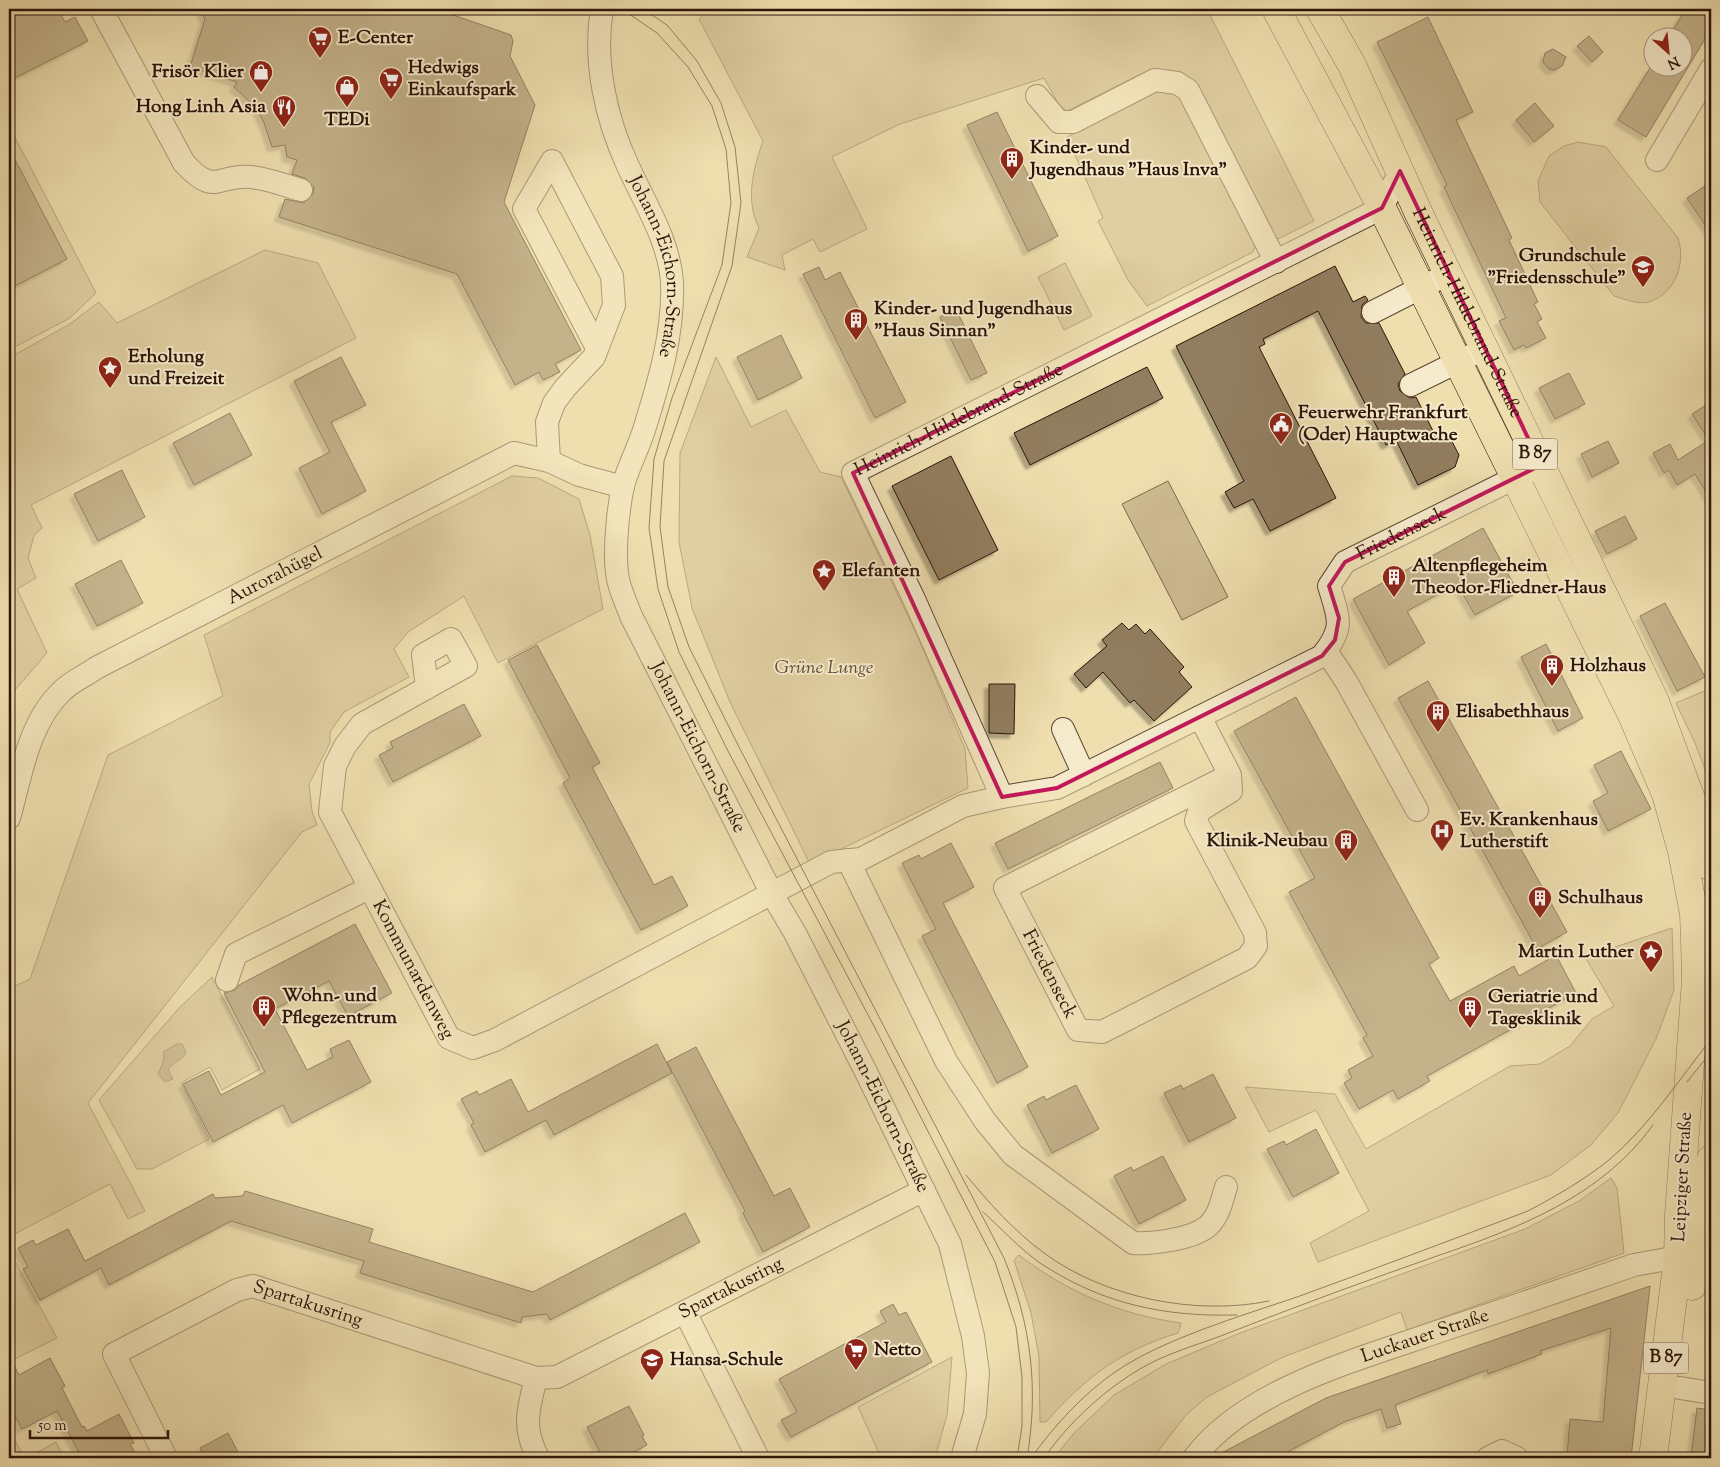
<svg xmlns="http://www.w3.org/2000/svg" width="1720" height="1467" font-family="'Sorts Mill Goudy',serif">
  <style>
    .green { fill: #cebc92; stroke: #7c684c }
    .water { fill: #ac9a76; stroke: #78644a }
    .building { fill: #917d5e; stroke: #2b1307; filter: url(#shadow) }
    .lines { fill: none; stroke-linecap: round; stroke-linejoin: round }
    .minor-casing { stroke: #5c4631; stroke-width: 24 }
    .major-casing { stroke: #2b1307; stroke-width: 29 }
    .minor { stroke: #f5eacb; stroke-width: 22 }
    .major { stroke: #efdfaf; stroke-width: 28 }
    .tram { stroke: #2b1307; stroke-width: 1 }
    .marked { fill: none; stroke: #c2185b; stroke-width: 4; stroke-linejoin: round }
    .labels { text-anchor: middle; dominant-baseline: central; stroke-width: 4; stroke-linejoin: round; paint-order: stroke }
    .shield { fill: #f5eacb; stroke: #685442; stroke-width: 1 }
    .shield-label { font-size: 18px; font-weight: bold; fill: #2b1307 }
    .poi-label { font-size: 19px; font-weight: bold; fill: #2b1307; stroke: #f5eacb; text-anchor: start }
    .street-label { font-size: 19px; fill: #2b1307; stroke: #f5eacb }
    .park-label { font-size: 19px; font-style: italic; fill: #644e38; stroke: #f5eacb }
  </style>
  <defs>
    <filter id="shadow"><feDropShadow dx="-4.5" dy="4.5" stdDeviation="1" flood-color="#0004"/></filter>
  </defs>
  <rect width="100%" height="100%" fill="#efdfaf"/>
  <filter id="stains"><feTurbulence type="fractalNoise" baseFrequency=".004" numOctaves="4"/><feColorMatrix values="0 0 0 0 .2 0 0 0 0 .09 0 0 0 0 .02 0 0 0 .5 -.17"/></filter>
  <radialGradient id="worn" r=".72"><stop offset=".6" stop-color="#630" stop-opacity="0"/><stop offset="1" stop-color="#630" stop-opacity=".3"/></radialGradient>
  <!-- green -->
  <path class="green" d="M709,9H1207L1314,221L1278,239L1270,232L1180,75H1139L1067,111L1059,105L1044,78L900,124L832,157L867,229L820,252L813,239L782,255L785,270L747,257L759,228C745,200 753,170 763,141L699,19Z
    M1170,89L1185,98L1256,245L1253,252L1147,306L1128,280L1098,221L1103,218L1067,137L1156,91Z
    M9,126L96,293L70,318L9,350Z
    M1578,142L1606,147L1678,238C1686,263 1676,293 1649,302C1638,305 1624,299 1614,296L1540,202L1538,181L1549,156L1564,146Z
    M265,250L318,263L356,338L31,505L42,528L34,535L28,558L36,578L17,589L47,653L9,697V358L70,324L99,302L117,323Z
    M1065,263L1092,316L1064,330L1038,277Z
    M716,357L751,427L786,410L820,472L841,477L917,635L965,749L968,788L810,864L730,702L692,608L679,542L680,453Z
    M512,476L538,478L579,499L590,535L603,609L498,663L464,596L408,632L394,649L409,677L344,712L330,732V743L309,784L312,811L317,825L302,832L88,1103L145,1211L128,1219L110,1184L9,1237V989L30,979L108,755L223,696L204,635Z
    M1168,481L1228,597L1182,620L1122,504Z
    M1711,685V785L1695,743L1676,703L1704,691Z
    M1672,928L1674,990L1656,1039L1618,1113L1591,1145L1551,1175L1318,1262L1310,1243L1369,1211L1316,1110L1269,1132L1245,1087L1335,1094L1366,1149L1510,1066L1540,1064L1570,1046L1592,1019L1614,1006L1585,957Z
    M212,977L260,1069L222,1090L210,1067L181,1083L209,1139L152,1169H137L99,1100L179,1008Z
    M1611,1178L1617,1188L1624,1253L1407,1330L1401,1312L1281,1358L1207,1397L1186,1415L1153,1458H1054L1074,1433L1114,1395L1166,1364L1240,1333L1525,1229L1579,1201Z
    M9,1250L57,1338L9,1362Z
    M1019,1255C1067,1292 1121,1315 1181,1323L1178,1333C1120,1351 1086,1377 1046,1422H1040L1039,1356L1031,1313L1014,1260Z
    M952,1357L947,1415L935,1458H881L858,1407Z
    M9,1428L24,1458H9Z
    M56,1442L64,1458H27Z"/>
  <!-- water -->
  <path class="water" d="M177,1044H182L186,1053C182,1061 172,1062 168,1070L173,1079L165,1082L158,1074L164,1060L163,1052Z"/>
  <!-- building -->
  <path class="building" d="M9,9H58L65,22L75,17L88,41L9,81Z
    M200,9H436L511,35L513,41L510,56L535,105L504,202L581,350L555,364L560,372L543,380L539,372L515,385L457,274L279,217L285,199L304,203L313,194L314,187L305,178L292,174L297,160L287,157L285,145L272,147L264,123L257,109L234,87L237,82L190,67L205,19Z
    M1686,9H1711V29L1646,137L1618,120L1650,68H1682V38H1668Z
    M1428,17L1473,112L1456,120L1512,238L1509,240L1538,302L1534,304L1542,319L1537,322L1546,338L1526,348L1524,345L1514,350L1499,321L1506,318L1444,187L1447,185L1423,135L1377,42Z
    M1589,36L1603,52L1592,62L1577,46Z
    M1553,49L1566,57L1562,66L1554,70L1549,69L1543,62L1545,53Z
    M1535,103L1554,126L1534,142L1516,120Z
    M997,112L1058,236L1028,251L967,125Z
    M9,148L67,259L9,289Z
    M1711,182V234L1687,198Z
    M1335,266L1353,302L1365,296L1368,300L1362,305L1361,317L1366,323H1379L1405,374L1398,384L1400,391L1410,398L1416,397L1436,437L1447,432L1459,455L1455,467L1418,485L1396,440L1386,445L1318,311L1263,339L1265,344L1259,347L1336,498L1270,531L1253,499L1234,508L1225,492L1244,481L1176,346Z
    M819,267L825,280L840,272L906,402L875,418L803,274Z
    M956,309L987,373L971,380L940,317Z
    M781,335L802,378L758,400L737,357Z
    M341,357L366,405L331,422L366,491L322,514L299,468L330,452L294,381Z
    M1147,367L1163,398L1030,465L1014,433Z
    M1569,373L1585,404L1555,419L1539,388Z
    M1711,402V500L1695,474L1677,485L1669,470L1664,473L1653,453L1670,444L1678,460L1709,440L1692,414Z
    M230,413L252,455L194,485L173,443Z
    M1608,441L1619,463L1592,477L1581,454Z
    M951,456L998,550L939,580L892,486Z
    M122,470L145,517L98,541L74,494Z
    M1625,516L1637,539L1607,554L1595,531Z
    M1483,528L1518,592L1475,615L1457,584L1407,611L1425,643L1389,665L1353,599Z
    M121,560L143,603L97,626L75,584Z
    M1665,603L1705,677L1677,691L1640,616Z
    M1122,623L1129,630L1136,624L1145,634L1150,629L1184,667L1179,672L1192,687L1154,721L1134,700L1130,703L1103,672L1086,688L1074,674L1107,646L1102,640Z
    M1546,644L1583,718L1558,731L1521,657Z
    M537,645L600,763L592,767L654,885L672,876L688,906L641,930L563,783L570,778L508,660Z
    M1428,681L1567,932L1537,949L1398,698Z
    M989,684H1015L1014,734L989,733Z
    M1296,697L1439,958L1429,964L1450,1001L1514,966L1519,976L1556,955L1576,993L1427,1076L1430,1081L1398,1099L1393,1090L1359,1109L1344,1083L1352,1078L1348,1070L1373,1056L1363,1038L1367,1035L1289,892L1315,878L1234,731Z
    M464,704L481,736L393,782L379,755L393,748L390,742Z
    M1621,751L1651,809L1608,831L1593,801L1608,793L1594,765Z
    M1160,762L1173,788L1008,869L995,843Z
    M951,843L974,887L943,903L1028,1067L997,1083L922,936L936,929L902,863L919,855L921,859Z
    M355,924L392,993L348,1016L329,981L275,1009L307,1070L333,1057L330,1049L349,1040L371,1082L292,1123L283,1105L213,1142L183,1084L209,1071L221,1095L265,1072L224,993L235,990L239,985Z
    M657,1044L672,1073L554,1135L546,1120L485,1152L471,1125L474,1123L461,1099L477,1091L479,1095L511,1079L528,1112Z
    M696,1047L774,1196L790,1188L810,1227L763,1252L743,1213L745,1211L667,1062Z
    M1213,1074L1236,1118L1189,1142L1164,1093L1181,1085L1183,1089Z
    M1076,1085L1099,1129L1052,1153L1027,1105L1044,1096L1046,1100Z
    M1316,1129L1339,1173L1293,1197L1267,1149L1284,1141L1286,1145Z
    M1163,1156L1186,1200L1139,1224L1114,1176L1131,1167L1133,1171Z
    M245,1191L373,1229L369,1242L533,1292L685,1213L700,1242L550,1320L547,1314L522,1317L521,1323L360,1273L364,1261L231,1221L109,1285L101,1268L40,1300L23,1269L28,1267L18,1248L33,1240L36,1245L68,1229L85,1261L213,1194L215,1198L243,1196Z
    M1650,1286L1631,1458L1567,1456L1570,1419L1603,1422L1611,1328L1540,1351L1542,1354L1488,1374L1487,1370L1395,1405L1401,1424L1387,1428L1381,1409L1344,1422L1276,1458H1212L1326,1398Z
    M893,1304L899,1315L906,1312L932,1362L791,1437L781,1420L797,1412L779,1379L886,1322L880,1311Z
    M9,1355L19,1375L50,1358L65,1386L62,1388L82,1427L84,1426L87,1431L119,1414L134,1443L130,1444L138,1458H82L57,1411L22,1429L9,1404Z
    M629,1406L644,1435L642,1436L647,1445L630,1454L633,1458H603L587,1427Z
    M1697,1408L1711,1410V1458H1691Z
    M228,1433L241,1458H205L200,1448Z"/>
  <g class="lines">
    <!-- minor casing -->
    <g class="minor-casing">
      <g id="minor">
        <path d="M101,9L184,163C216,198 218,173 251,177C268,179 284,185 301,190"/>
        <path id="s1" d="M602,9C593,61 606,119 628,166C645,204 669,240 672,282C674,333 659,382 644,430C638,449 628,467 623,486C618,509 614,550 617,573C618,587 626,602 631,616L772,894L795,933L866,1072L950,1244L973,1336L978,1373L975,1414L962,1458"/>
        <path d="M1037,96L1059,122H1073L1155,80L1177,83L1188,90L1276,262"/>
        <path d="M1657,160L1711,69"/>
        <path d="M1373,312L1448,274"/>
        <path d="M1411,385L1484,349"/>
        <path d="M549,461L547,422L554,403L565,388L594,357L614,305L612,276L552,161L524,209L597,348"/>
        <path d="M1326,651L1346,681L1417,810"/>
        <path id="s2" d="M427,688L423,655L451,639L466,666L362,724L345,746L335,766L330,812L449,1038L473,1048L495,1040L831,862L861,859L963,806L1002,797L1057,788L1322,656C1345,627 1339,619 1329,586L1345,562L1541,465"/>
        <path id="s3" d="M1200,717L1230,775L1005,888L1078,1030L1102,1032L1247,958L1256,946L1255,933L1196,821L1199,811L1231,791L1230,775"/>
        <path d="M1063,729L1084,775"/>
        <path id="s4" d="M1002,797L914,599L853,473L1382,208L1400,171"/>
        <path id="s5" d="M9,818C21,776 28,724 61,692C70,682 85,676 96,668L514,453L549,461L579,475L623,487"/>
        <path d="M848,860L946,1061L985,1121L1013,1155L1133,1243C1153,1244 1193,1239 1208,1226C1219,1216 1222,1200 1226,1187"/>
        <path d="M227,980L236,954L369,888"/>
        <path d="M685,1312L758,1458"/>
        <path d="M536,1378C528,1411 522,1426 538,1458"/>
        <path d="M1680,1388L1711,1393"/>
        <path id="s6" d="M166,1458L114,1354L237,1290L253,1286L536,1378L557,1377L924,1190"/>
        <path id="s7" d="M1194,1458C1246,1388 1363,1358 1443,1330C1507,1309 1570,1287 1634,1265L1678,1257"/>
        <path d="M1488,1458L1502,1451L1517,1458"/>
      </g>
    </g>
    <!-- major casing -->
    <g class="major-casing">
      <g id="major">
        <path d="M1276,9L1382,208L1632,715L1666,794L1682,851L1694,914L1695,940L1696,980L1679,1215L1678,1257L1653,1458"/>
        <path id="s8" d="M1320,9L1352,65L1419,214L1654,699L1707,842L1711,867"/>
        <path d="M1692,1286L1711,1159"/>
      </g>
    </g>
    <!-- minor -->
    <use href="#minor" class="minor"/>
    <!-- major -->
    <use href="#major" class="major"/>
    <!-- tram -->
    <path class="tram" d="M622,9L657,33L688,67L712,106L726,149L731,203L722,265L672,398L654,459L649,528L658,589L679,652L728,751L875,1028L995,1262L1016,1327L1022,1377V1426L1017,1458
      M643,9L667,25L697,61L721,103L735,147L741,203L732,266L664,461L660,527L668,587L689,647L738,745L1004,1258C1031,1324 1039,1388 1027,1458
      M1687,1082L1711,1052
      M966,1175C990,1204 1014,1231 1044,1253C1105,1298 1196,1316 1269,1301
      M983,1212C1002,1229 1019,1248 1040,1263C1102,1304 1164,1317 1237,1315
      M1031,1458C1054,1426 1082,1395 1115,1372C1163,1339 1241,1316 1297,1297C1374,1269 1451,1240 1528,1211C1556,1196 1584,1180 1609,1160C1649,1126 1679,1080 1711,1039
      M1044,1458C1070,1421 1107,1387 1147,1365C1173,1351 1204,1343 1231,1332C1300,1305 1368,1280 1437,1256C1519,1228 1601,1197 1653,1125"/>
  </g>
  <!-- marked area -->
  <path d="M0 0H1720V1467H0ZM1400,171L1541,465L1345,562L1329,586L1339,618L1335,640L1322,656L1057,788L1002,797L853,473L1382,208Z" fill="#efdfaf" fill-opacity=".55" fill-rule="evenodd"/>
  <path class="marked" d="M1400,171L1541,465L1345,562L1329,586L1339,618L1335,640L1322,656L1057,788L1002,797L853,473L1382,208Z"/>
  <!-- icons -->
  <defs>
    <g id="supermarket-pin" transform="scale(1.25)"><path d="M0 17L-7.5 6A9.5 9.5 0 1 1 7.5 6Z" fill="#8f2418" stroke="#f5eacb"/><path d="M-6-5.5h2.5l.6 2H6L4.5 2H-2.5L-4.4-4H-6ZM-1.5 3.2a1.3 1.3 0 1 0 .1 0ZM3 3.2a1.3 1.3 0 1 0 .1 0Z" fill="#fff"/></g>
    <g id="shop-pin" transform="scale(1.25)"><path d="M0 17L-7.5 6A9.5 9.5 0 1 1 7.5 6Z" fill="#8f2418" stroke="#f5eacb"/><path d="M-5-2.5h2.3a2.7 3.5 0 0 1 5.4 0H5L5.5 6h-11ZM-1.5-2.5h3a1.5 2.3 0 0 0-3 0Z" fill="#fff"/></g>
    <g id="restaurant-pin" transform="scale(1.25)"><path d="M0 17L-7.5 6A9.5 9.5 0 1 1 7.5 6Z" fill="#8f2418" stroke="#f5eacb"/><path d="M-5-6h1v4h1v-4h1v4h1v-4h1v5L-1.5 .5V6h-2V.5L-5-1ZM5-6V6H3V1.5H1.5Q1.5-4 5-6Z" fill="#fff"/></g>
    <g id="building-pin" transform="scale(1.25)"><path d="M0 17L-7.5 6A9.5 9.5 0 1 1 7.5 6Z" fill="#8f2418" stroke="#f5eacb"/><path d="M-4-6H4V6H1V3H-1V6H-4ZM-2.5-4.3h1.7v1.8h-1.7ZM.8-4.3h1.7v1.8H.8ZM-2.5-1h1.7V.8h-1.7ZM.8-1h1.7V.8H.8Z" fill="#fff"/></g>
    <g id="school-pin" transform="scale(1.25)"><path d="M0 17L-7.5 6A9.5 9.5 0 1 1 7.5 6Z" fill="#8f2418" stroke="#f5eacb"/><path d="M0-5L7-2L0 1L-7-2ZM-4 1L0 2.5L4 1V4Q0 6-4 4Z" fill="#fff"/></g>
    <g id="sight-pin" transform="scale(1.25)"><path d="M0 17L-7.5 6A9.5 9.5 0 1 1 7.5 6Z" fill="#8f2418" stroke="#f5eacb"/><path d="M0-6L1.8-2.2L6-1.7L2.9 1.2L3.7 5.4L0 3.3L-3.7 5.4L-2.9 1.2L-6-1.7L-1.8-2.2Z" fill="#fff"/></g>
    <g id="civic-pin" transform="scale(1.25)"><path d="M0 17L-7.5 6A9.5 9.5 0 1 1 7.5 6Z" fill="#8f2418" stroke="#f5eacb"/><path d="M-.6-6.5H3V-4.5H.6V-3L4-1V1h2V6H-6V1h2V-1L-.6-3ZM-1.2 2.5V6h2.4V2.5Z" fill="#fff"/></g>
    <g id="hospital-pin" transform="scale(1.25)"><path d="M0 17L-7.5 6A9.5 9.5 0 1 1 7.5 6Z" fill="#8f2418" stroke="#f5eacb"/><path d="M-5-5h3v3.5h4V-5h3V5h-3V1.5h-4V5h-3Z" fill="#fff"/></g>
  </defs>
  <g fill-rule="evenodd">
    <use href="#supermarket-pin" x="320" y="38"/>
    <use href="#shop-pin" x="261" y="72"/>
    <use href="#supermarket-pin" x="391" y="79"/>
    <use href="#shop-pin" x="347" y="87"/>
    <use href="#restaurant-pin" x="284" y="107"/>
    <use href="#building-pin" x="1012" y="159"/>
    <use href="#school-pin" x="1643" y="267"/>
    <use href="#building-pin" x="856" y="320"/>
    <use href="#sight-pin" x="110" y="368"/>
    <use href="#civic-pin" x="1281" y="424"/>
    <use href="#sight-pin" x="824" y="571"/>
    <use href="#building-pin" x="1394" y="577"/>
    <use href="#building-pin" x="1552" y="666"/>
    <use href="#building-pin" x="1438" y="712"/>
    <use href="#hospital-pin" x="1442" y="831"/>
    <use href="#building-pin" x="1346" y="841"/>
    <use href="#building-pin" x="1540" y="898"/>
    <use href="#sight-pin" x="1651" y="952"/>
    <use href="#building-pin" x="264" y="1007"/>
    <use href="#building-pin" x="1470" y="1008"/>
    <use href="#supermarket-pin" x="856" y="1350"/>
    <use href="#school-pin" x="652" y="1360"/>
  </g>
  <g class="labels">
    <!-- shield labels -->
    <g class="shield">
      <rect x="1512.5" y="438.5" width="45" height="31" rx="4"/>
      <rect x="1643.5" y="1342.5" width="45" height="31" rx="4"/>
    </g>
    <g class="shield-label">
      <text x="1535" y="454">B 87</text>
      <text x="1666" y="1358">B 87</text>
    </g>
    <!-- poi labels -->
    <g class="poi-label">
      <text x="338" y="38">E-Center</text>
      <text x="408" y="68">Hedwigs<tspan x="408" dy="22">Einkaufspark</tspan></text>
      <text x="244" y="72" text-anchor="end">Frisör Klier</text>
      <text x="266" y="107" text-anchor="end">Hong Linh Asia</text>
      <text x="347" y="120" text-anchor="middle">TEDi</text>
      <text x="1030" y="148">Kinder- und<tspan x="1030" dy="22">Jugendhaus "Haus Inva"</tspan></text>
      <text x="1626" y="256" text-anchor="end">Grundschule<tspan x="1626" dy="22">"Friedensschule"</tspan></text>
      <text x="874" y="309">Kinder- und Jugendhaus<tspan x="874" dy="22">"Haus Sinnan"</tspan></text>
      <text x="128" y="357">Erholung<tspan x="128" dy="22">und Freizeit</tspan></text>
      <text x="1298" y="413">Feuerwehr Frankfurt<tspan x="1298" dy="22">(Oder) Hauptwache</tspan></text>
      <text x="1412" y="566">Altenpflegeheim<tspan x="1412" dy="22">Theodor-Fliedner-Haus</tspan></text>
      <text x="842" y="571">Elefanten</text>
      <text x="1570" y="666">Holzhaus</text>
      <text x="1456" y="712">Elisabethhaus</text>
      <text x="1460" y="820">Ev. Krankenhaus<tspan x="1460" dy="22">Lutherstift</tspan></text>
      <text x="1328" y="841" text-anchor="end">Klinik-Neubau</text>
      <text x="1558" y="898">Schulhaus</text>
      <text x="1634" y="952" text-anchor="end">Martin Luther</text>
      <text x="282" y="996">Wohn- und<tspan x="282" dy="22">Pflegezentrum</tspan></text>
      <text x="1488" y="997">Geriatrie und<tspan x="1488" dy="22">Tagesklinik</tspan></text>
      <text x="874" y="1350">Netto</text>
      <text x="670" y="1360">Hansa-Schule</text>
    </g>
    <!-- street labels -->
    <g class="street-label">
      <text stroke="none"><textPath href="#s1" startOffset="268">Johann-Eichorn-Straße</textPath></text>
      <text stroke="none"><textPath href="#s8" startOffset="338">Heinrich-Hildebrand-Straße</textPath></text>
      <text stroke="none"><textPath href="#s4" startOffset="475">Heinrich-Hildebrand-Straße</textPath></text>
      <text stroke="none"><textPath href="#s2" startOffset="1701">Friedenseck</textPath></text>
      <text stroke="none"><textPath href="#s5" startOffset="382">Aurorahügel</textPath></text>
      <text stroke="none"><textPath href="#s1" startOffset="778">Johann-Eichorn-Straße</textPath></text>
      <text stroke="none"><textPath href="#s2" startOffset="490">Kommunardenweg</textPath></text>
      <text stroke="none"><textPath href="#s3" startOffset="414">Friedenseck</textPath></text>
      <text stroke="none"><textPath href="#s1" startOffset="1182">Johann-Eichorn-Straße</textPath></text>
      <text transform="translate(1683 1177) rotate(-87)">Leipziger Straße</text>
      <text stroke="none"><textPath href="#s6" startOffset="785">Spartakusring</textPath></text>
      <text stroke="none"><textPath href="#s6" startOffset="329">Spartakusring</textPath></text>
      <text stroke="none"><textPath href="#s7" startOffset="265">Luckauer Straße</textPath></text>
    </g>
    <!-- park labels -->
    <g class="park-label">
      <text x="824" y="668">Grüne Lunge</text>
    </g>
  </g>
  <!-- margin -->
  <rect width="1720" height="1467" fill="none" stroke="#efdfaf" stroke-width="30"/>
  <rect x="10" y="10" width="1700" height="1447" fill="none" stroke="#2b1307" stroke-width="2.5"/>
  <rect x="15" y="15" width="1690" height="1437" fill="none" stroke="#2b1307"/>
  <!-- north arrow -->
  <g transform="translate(1668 52) rotate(153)"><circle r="24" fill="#f5eacb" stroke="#a4947d"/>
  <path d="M0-4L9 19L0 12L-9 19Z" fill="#8f2418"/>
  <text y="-8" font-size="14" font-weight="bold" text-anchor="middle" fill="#2b1307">N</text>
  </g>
  <!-- scale -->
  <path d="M30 1430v8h138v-8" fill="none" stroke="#2b1307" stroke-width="2.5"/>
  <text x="38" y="1430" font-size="15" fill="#2b1307" stroke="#f5eacb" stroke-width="4" paint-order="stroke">50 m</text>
  <rect width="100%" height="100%" filter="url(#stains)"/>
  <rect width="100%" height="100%" fill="url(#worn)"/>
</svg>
